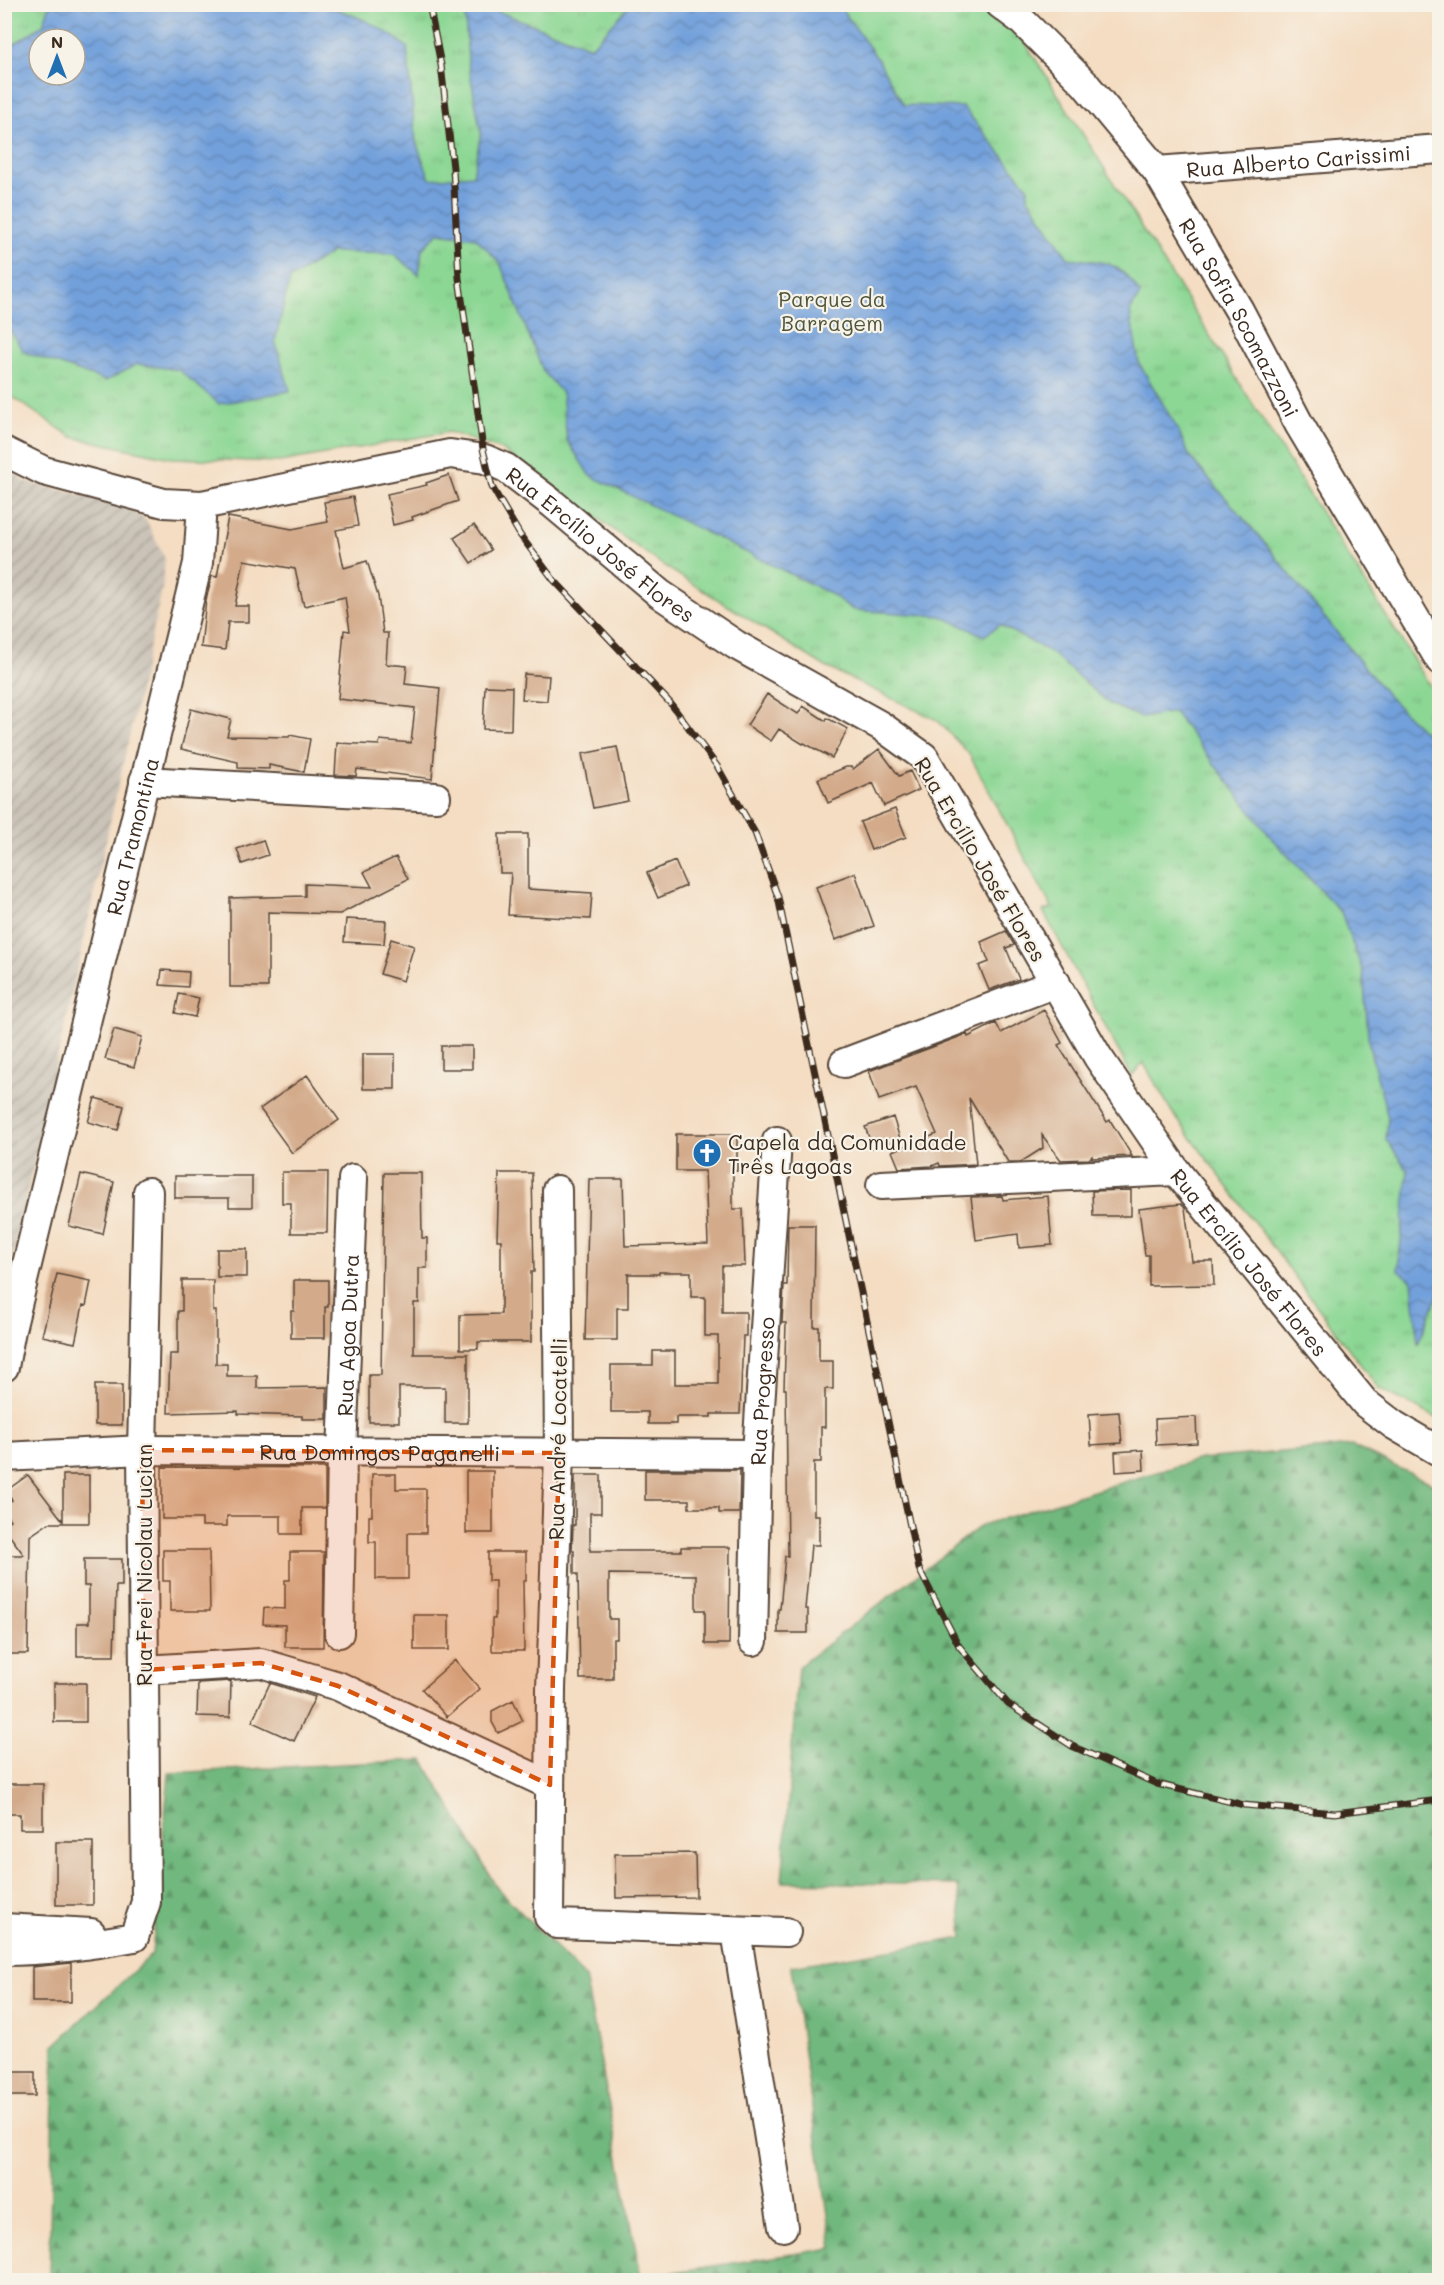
<svg xmlns="http://www.w3.org/2000/svg" width="1444" height="2285" font-family="Mali,sans-serif">
  <style>
    .industrial { fill: url(#industrial-furrows) }
    .forest { fill: url(#forest-firs); stroke: #56714e; stroke-width: 1.5 }
    .park { fill: url(#park-tufts); stroke: #648059; stroke-width: 1.5; fill-rule: evenodd }
    .water { fill: url(#water-waves); stroke: #56657c; stroke-width: 1.5; fill-rule: evenodd }
    .building { fill: #d3aa8a }
    .lines { fill: none; stroke-linecap: round; stroke-linejoin: round }
    .minor-casing { stroke: #574537; stroke-width: 32 }
    .minor { stroke: #fff; stroke-width: 28 }
    .rail-casing { stroke: #3b2a1e; stroke-width: 7 }
    .rail { stroke: #f7f3e8; stroke-width: 4.5; stroke-dasharray: 14; stroke-linecap: butt }
    .marked { fill: #d7540e; fill-opacity: 0.2; stroke: #d7540e; stroke-width: 4.5; stroke-dasharray: 12 8; stroke-linejoin: round }
    .labels { text-anchor: middle; dominant-baseline: central; stroke-width: 4.5; stroke-linejoin: round; paint-order: stroke }
    .street-label { font-size: 21px; fill: #3b2a1e; stroke: #f7f3e8 }
    .park-label { font-size: 21px; fill: #4f553c; stroke: #f7f3e8 }
    .poi-label { font-size: 21px; fill: #3b2a1e; stroke: #f7f3e8; text-anchor: start }
  </style>
  <defs>
    <pattern id="industrial-furrows" width="10" height="10" patternUnits="userSpaceOnUse" patternTransform="scale(1.5)"><rect width="10" height="10" fill="#cbc3b8"/><path d="M-1 1l2-2M0 10L10 0M9 11l2-2" fill="none" stroke="#a69f95"/></pattern>
    <pattern id="forest-firs" width="22" height="20" patternUnits="userSpaceOnUse" patternTransform="scale(1.5)"><rect width="22" height="20" fill="#71b87e"/><path d="M5 1l3.5 6h-7zM16 11l3.5 6h-7z" fill="#5e9667"/></pattern>
    <pattern id="park-tufts" width="24" height="20" patternUnits="userSpaceOnUse" patternTransform="scale(1.5)"><rect width="24" height="20" fill="#8cd794"/><path d="M3 7l-1-3M5 7V3M7 7l1-3M15 17l-1-3M17 17v-4M19 17l1-3" fill="none" stroke="#7ab97f"/></pattern>
    <pattern id="water-waves" width="16" height="10" patternUnits="userSpaceOnUse" patternTransform="scale(1.5)"><rect width="16" height="10" fill="#72a0db"/><path d="M0 5q4-4 8 0t8 0" fill="none" stroke="#5f83b1"/></pattern>
  </defs>
  <rect width="100%" height="100%" fill="#f7f3e8"/>
  <filter id="ink" filterUnits="userSpaceOnUse"><feTurbulence type="fractalNoise" baseFrequency=".0167" numOctaves="2"/><feDisplacementMap in="SourceGraphic" scale="12" xChannelSelector="R" yChannelSelector="G"/><feConvolveMatrix kernelMatrix="1 2 1 2 8 2 1 2 1" color-interpolation-filters="sRGB"/></filter>
  <filter id="wash" filterUnits="userSpaceOnUse"><feTurbulence type="fractalNoise" baseFrequency=".008" numOctaves="4" result="noise"/><feDisplacementMap in="SourceGraphic" scale="24" xChannelSelector="R" yChannelSelector="G"/><feGaussianBlur stdDeviation="1.35" result="paint"/><feColorMatrix in="noise" values="0 0 0 0 0 0 0 0 0 0 0 0 0 0 0 0 0 1.4 0 .05"/><feComposite in="paint" operator="in"/></filter>
  <g filter="url(#wash)">
    <rect width="100%" height="100%" fill="#f4ddc2"/>
    <!-- industrial -->
    <path class="industrial" d="M5,464L24,481L123,505L146,520L165,559L162,590L5,1292Z"/>
    <!-- forest -->
    <path class="forest" d="M1352,1446L1439,1487V2280H49L54,2046L152,1954L169,1773L423,1760L497,1888L585,1977L641,2277L833,2248L791,1966L963,1938L958,1885L782,1882L798,1667L982,1525L1200,1459Z"/>
    <!-- park -->
    <path class="park" d="M987,4L1006,12L1439,700V1419L1378,1388L1172,1112L1143,1062L1132,1076L1043,911L1052,908L969,754L937,720L826,667L664,566L502,450L449,432L280,462L171,458L72,437L11,396L4,387V5ZM39,39H75V75H39Z"/>
    <!-- water -->
    <path class="water" d="M50,5H325C357,16 380,25 407,47L416,142L430,179L473,175L481,133L468,62L465,12L474,5H481L591,47L630,5H839L877,58L904,105L963,107L1028,187V198L1068,258C1105,263 1119,259 1140,294L1130,312L1139,363L1177,428L1190,457L1258,535L1388,696L1439,747L1435,769L1440,777V1290L1418,1344L1412,1281L1398,1270L1408,1171L1386,1139L1388,1118L1369,1046L1363,972L1341,912L1272,839L1174,712L1142,718L1110,704L1050,652L1000,625L984,636L941,616L853,610L831,594L589,475L567,440L562,393L543,371L500,263L476,238L438,233L422,249L419,275L394,254L332,252L290,279L275,341L290,391L219,404L179,370L137,364L106,381L24,352L5,323V50L43,25ZM39,39H75V75H39Z"/>
    <g id="blocks">
      <!-- building -->
      <path class="building" d="M449,475L458,501L412,517L413,520L393,525L387,494L427,485L426,483Z
        M353,497L358,526L336,530L344,568L367,561L378,596L383,633H388L386,664L407,666L405,684L440,688L432,779L357,769L356,776L335,775L337,743L379,745L380,740L411,743L415,708L338,699L344,630L350,631L345,597L304,606L295,569L244,560L235,606H249V622H228L225,650L201,647L206,600L212,576L217,577L228,517L292,529L328,522L324,502Z
        M474,525L491,550L471,563L454,538Z
        M524,674L549,676L547,701L522,699Z
        M485,686L512,687L511,730L483,729Z
        M767,694L798,714L803,706L826,721L827,718L848,729L832,758L804,743L803,744L779,729L771,741L747,725Z
        M191,709L231,719L227,736L289,737L290,735L310,739L304,772L269,765V769L238,768V762L181,749Z
        M617,747L628,801L593,808L582,754Z
        M879,749L899,776L910,771L919,790L884,806L873,783L828,803L818,779L846,767H852L853,769Z
        M895,809L906,837L871,850L860,822Z
        M499,834H528V889L592,893L590,919L508,915L511,873H500Z
        M263,840L268,855L242,864L237,849Z
        M396,857L408,879L340,914L268,912V987H230V898L305,896V884L372,887L364,872Z
        M675,861L686,886L658,898L647,873Z
        M855,873L874,926L835,940L816,887Z
        M346,919L386,921L384,944L344,942Z
        M1006,931L1014,945L1006,948L1019,979L989,990L979,966L989,962L981,942Z
        M391,939L414,946L403,981L380,974Z
        M162,970L189,972L188,987L160,985Z
        M179,994L199,998L195,1017L175,1013Z
        M1044,1010L1062,1043L1058,1045L1107,1122L1110,1120L1132,1156L1092,1158V1156L1089,1159L1061,1160L1042,1135L1043,1148L1021,1162H1008L969,1098L976,1164L940,1166L939,1163L932,1166L899,1168L892,1151L937,1134L916,1087L879,1100L869,1071L967,1034L968,1037L996,1023L1001,1033Z
        M114,1029L142,1037L134,1067L105,1059Z
        M441,1046H472V1069H441Z
        M363,1054H395V1089H363Z
        M307,1075L339,1120L292,1153L260,1109Z
        M95,1098L124,1106L118,1130L88,1122Z
        M893,1117L900,1139L873,1148L865,1127Z
        M676,1134H737V1171H733V1209H743L745,1266H722V1312H746V1336H743L740,1414H711V1417H676V1424H648V1412H611V1365H653V1351H675V1384H718V1336H705V1297H691V1272H659V1274H628V1308H617V1340H585L589,1179H623L625,1246L708,1244L705,1171H676Z
        M282,1172H328L327,1233H291V1203H282Z
        M384,1173H421L422,1238H427V1268H419V1303H414V1354H468V1423H445V1387H399V1422H369V1375H381Z
        M499,1173H532L534,1272H531V1342H478V1349H460V1315L501,1314V1240H497Z
        M81,1174L114,1182L103,1234L69,1226Z
        M175,1176H252V1207H229V1198H175Z
        M1131,1190V1216H1093L1092,1191Z
        M1002,1196L1003,1200L1048,1196L1052,1245L1019,1248L1018,1234L976,1240L971,1197Z
        M1181,1204L1185,1208L1192,1261H1213L1214,1285L1149,1286V1255H1145L1139,1209Z
        M788,1225H815L814,1327H819V1361H833V1389H825V1427H821V1462H814V1515H819V1545H811L805,1609H808V1633H778V1609H780L785,1556H788L786,1389H784L786,1323H782L784,1285H787Z
        M217,1249H247V1277H217Z
        M57,1274L91,1281L86,1306L83,1305L75,1343L42,1336Z
        M182,1280H213V1311H216V1364H227V1376H257V1388L327,1387V1419H302V1416L238,1414V1411L168,1413L170,1354H178V1311H182Z
        M294,1280H328V1307H325V1338H291V1311H294Z
        M95,1385H122V1425H95Z
        M1119,1412L1122,1443L1091,1445L1089,1414Z
        M1196,1417L1197,1443L1156,1445L1155,1419Z
        M1143,1450L1144,1470L1116,1472L1115,1452Z
        M162,1467L325,1468V1508H302V1534H281V1516H227V1526H202V1519H162Z
        M645,1470H740L739,1513H719V1508H689V1500H645Z
        M466,1471H493V1533H466Z
        M372,1474H396V1489H426V1533H408V1579H376V1542H369V1516H372Z
        M28,1475L63,1521V1475H89V1523H49L30,1536L28,1654H4V1555H24L4,1528V1525L10,1520L4,1512V1505L12,1500L6,1491Z
        M575,1475H601V1513H590V1551H681V1547H730L729,1644H705V1610H696V1575L609,1574V1619H617V1639H613V1679H580L578,1574H574V1551H572L573,1525H575Z
        M163,1550H209L210,1611H170V1581H163Z
        M290,1552H324L323,1647H285V1625L263,1624L264,1608L285,1609V1580H290Z
        M488,1552H526V1581H523L524,1651H492V1619H495V1581H488Z
        M84,1559H122V1586H116L114,1656H77V1623H89V1586H84Z
        M414,1615H449V1650H414Z
        M455,1660L480,1689L447,1717L422,1689Z
        M231,1681L230,1717L197,1716L198,1683Z
        M54,1683H86V1722H54Z
        M270,1683L315,1697L294,1741L252,1722Z
        M513,1700L523,1721L498,1733L492,1722V1711Z
        M4,1784H43V1829H20V1814H4Z
        M56,1842H93V1905H56Z
        M695,1853L696,1897L616,1898L615,1854Z
        M71,1963V2002H32V1967Z
        M10,2072H35V2096H10Z"/>
    </g>
  </g>
  <g filter="url(#ink)">
    <use href="#blocks" fill-opacity="0" stroke="#574537" stroke-width="1.5"/>
    <g class="lines">
      <!-- minor casing -->
      <g class="minor-casing">
        <g id="minor">
          <path id="s1" d="M1000,4L1020,19L1085,84L1157,171L1239,310L1299,424L1440,660"/>
          <path id="s2" d="M1157,171L1440,149"/>
          <path id="s3" d="M4,451L44,471L164,503L202,505L450,454L485,459L506,468L553,504L660,594L736,645L881,726L924,757L1098,1057L1176,1171L1365,1403L1394,1425L1440,1452"/>
          <path d="M144,781L436,797"/>
          <path d="M844,1063L1056,983"/>
          <path d="M881,1185L1176,1171"/>
          <path d="M557,1190L559,1453L551,1689L549,1917L557,1924L786,1932"/>
          <path id="s4" d="M4,1367L11,1330L198,563L202,505"/>
          <path id="s5" d="M4,1457L142,1450L757,1454"/>
          <path id="s6" d="M339,1633L342,1452L353,1179"/>
          <path id="s7" d="M753,1641L757,1454L777,1141"/>
          <path d="M144,1670L261,1663L338,1686L550,1785"/>
          <path d="M4,1928L91,1933"/>
          <path d="M736,1931L783,2227"/>
          <path d="M134,1937L146,1902L142,1450L148,1192"/>
          <path d="M4,1951C49,1951 91,1945 134,1937"/>
        </g>
      </g>
      <!-- minor -->
      <use href="#minor" class="minor"/>
      <!-- rail casing -->
      <g class="rail-casing">
        <path id="rail" d="M429,4L441,65L453,168L459,278L483,449L492,487L520,535L553,579L671,704L717,766L755,833L778,897L919,1569L959,1646L1008,1704L1072,1746L1157,1784L1244,1805L1335,1813L1440,1800"/>
      </g>
      <!-- rail -->
      <use href="#rail" class="rail"/>
    </g>
  </g>
  <!-- marked area -->
  <path class="marked" d="M142,1450L559,1453L550,1785L338,1686L261,1663L144,1670Z"/>
  <!-- icons -->
  <defs>
    <g id="church-disc" transform="scale(1.5)"><circle r="9.5" fill="#1f6fb2" stroke="#f7f3e8"/><path d="M-1.2-6h2.4v3.5h3.3v2.4h-3.3V6h-2.4V-.1h-3.3v-2.4h3.3Z" fill="#fff"/></g>
  </defs>
  <g fill-rule="evenodd">
    <use href="#church-disc" x="707" y="1153"/>
  </g>
  <g class="labels">
    <!-- street labels -->
    <g class="street-label">
      <text stroke="none"><textPath href="#s2" startOffset="142">Rua Alberto Carissimi</textPath></text>
      <text stroke="none"><textPath href="#s1" startOffset="398">Rua Sofia Scomazzoni</textPath></text>
      <text stroke="none"><textPath href="#s3" startOffset="640">Rua Ercílio José Flores</textPath></text>
      <text stroke="none"><textPath href="#s4" startOffset="546">Rua Tramontina</textPath></text>
      <text transform="translate(981 859) rotate(59)">Rua Ercílio José Flores</text>
      <text stroke="none"><textPath href="#s3" startOffset="1630">Rua Ercílio José Flores</textPath></text>
      <text stroke="none"><textPath href="#s6" startOffset="298">Rua Agoa Dutra</textPath></text>
      <text stroke="none"><textPath href="#s7" startOffset="250">Rua Progresso</textPath></text>
      <text transform="translate(557 1439) rotate(-89)">Rua André Locatelli</text>
      <text stroke="none"><textPath href="#s5" startOffset="376">Rua Domingos Paganelli</textPath></text>
      <text transform="translate(143 1565) rotate(-90)">Rua Frei Nicolau Lucian</text>
    </g>
    <!-- park labels -->
    <g class="park-label">
      <text x="832" y="298">Parque da<tspan x="832" dy="24">Barragem</tspan></text>
    </g>
    <!-- poi labels -->
    <g class="poi-label">
      <text x="728" y="1141">Capela da Comunidade<tspan x="728" dy="24">Três Lagoas</tspan></text>
    </g>
  </g>
  <!-- margin -->
  <rect width="1444" height="2285" fill="none" stroke="#f7f3e8" stroke-width="24"/>
  <!-- north arrow -->
  <g transform="translate(57 57)"><circle r="28" fill="#f7f3e8" stroke="#aca397" stroke-width="1.5"/>
  <path d="M0-4.5L10 22L0 15L-10 22Z" fill="#1f6fb2"/>
  <text y="-9" font-size="16" font-weight="bold" text-anchor="middle" fill="#3b2a1e">N</text>
  </g>
</svg>
